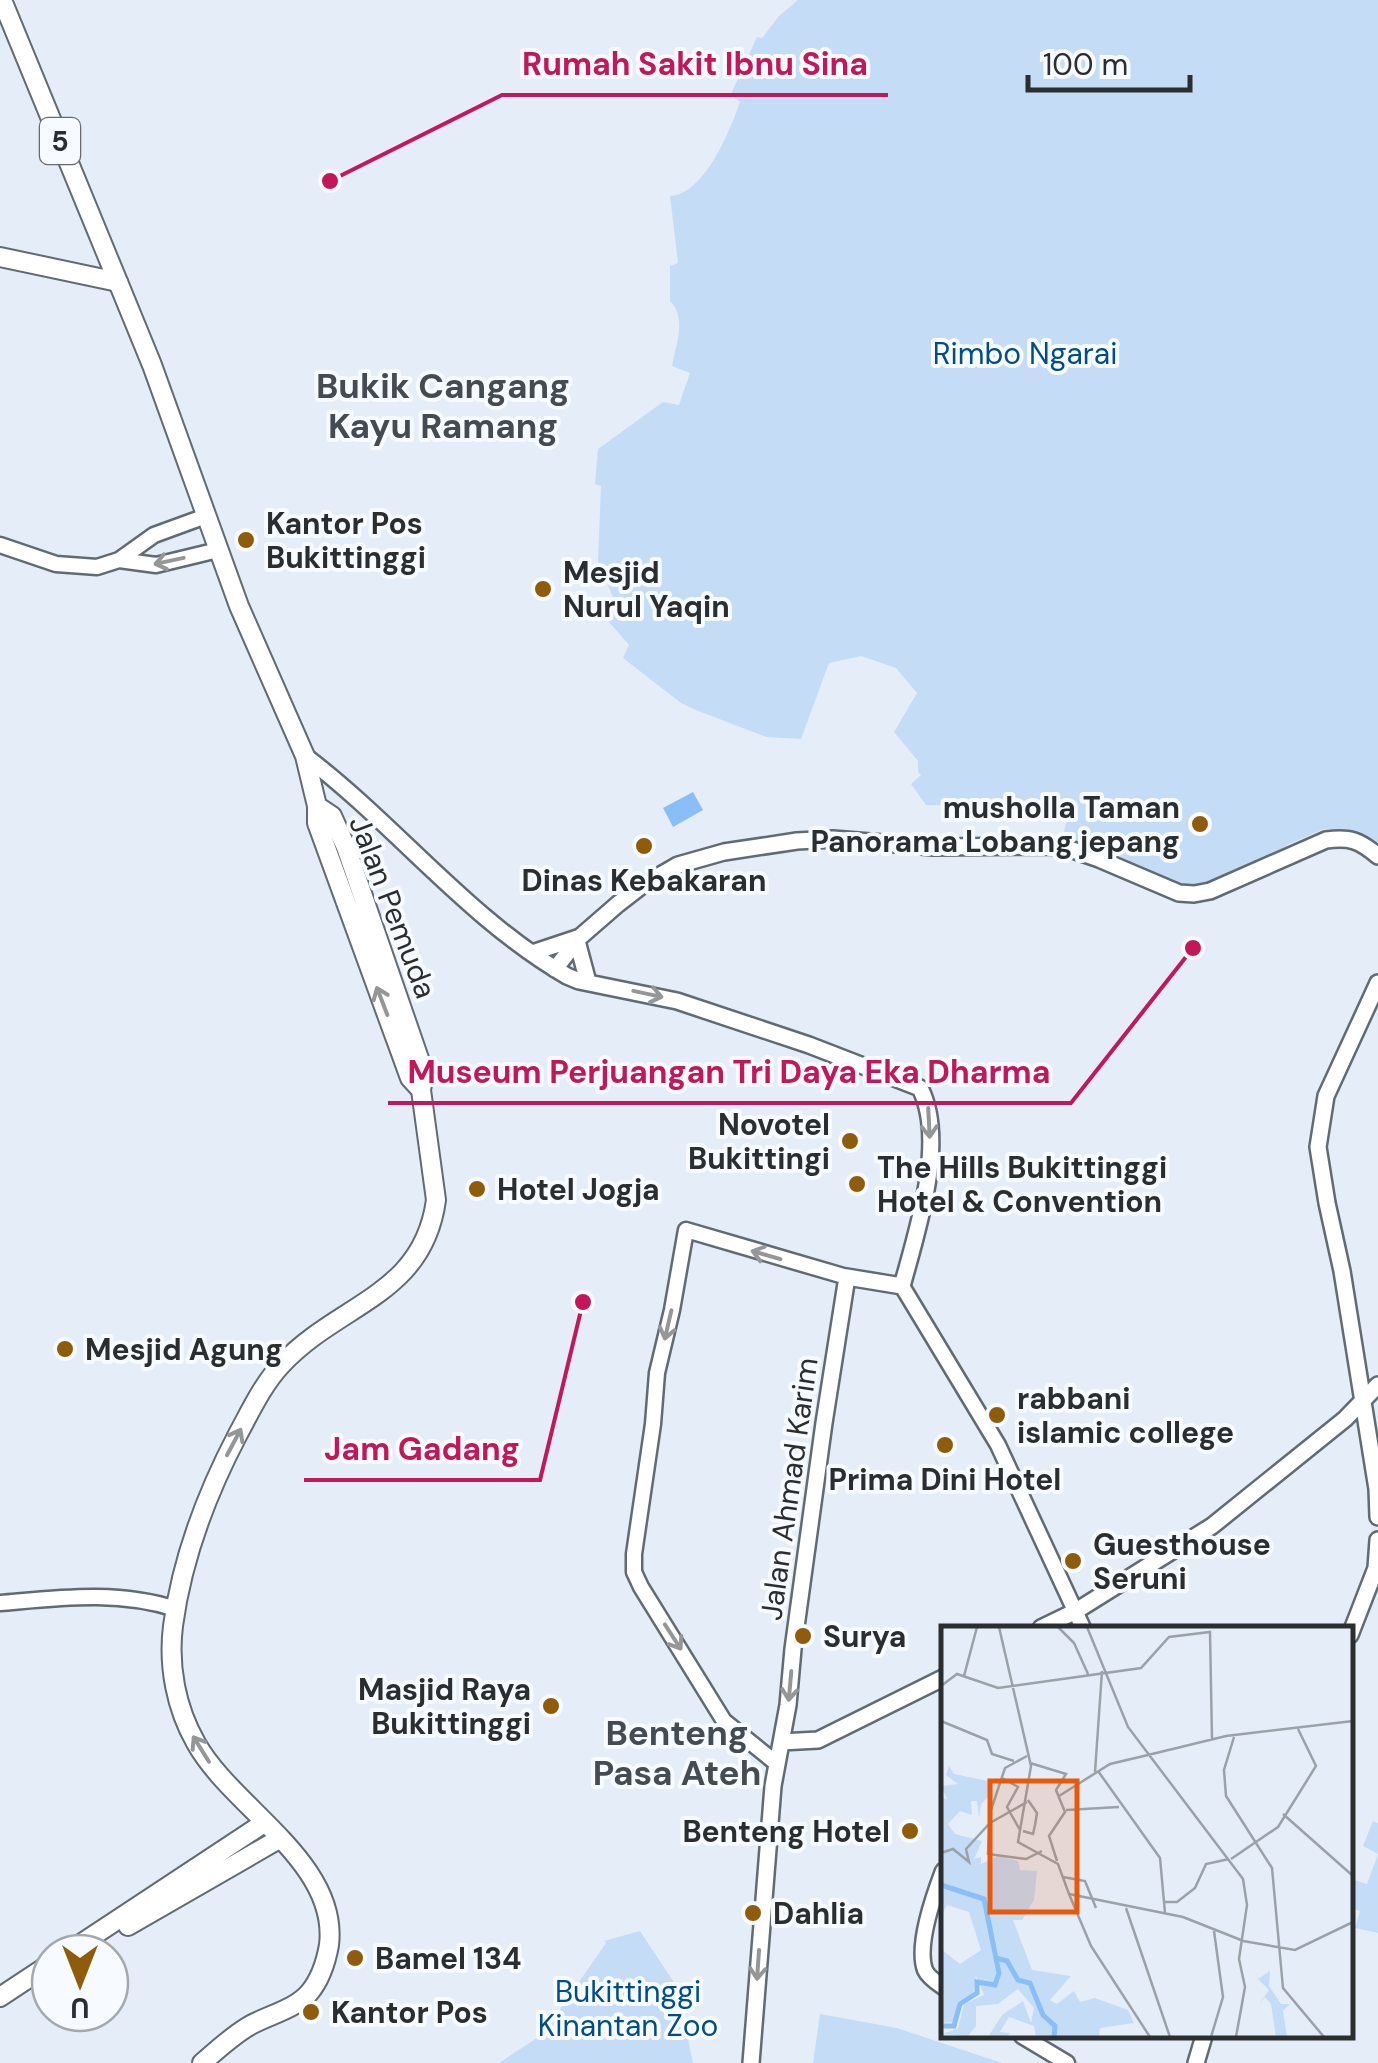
<svg xmlns="http://www.w3.org/2000/svg" width="1378" height="2063" font-family="'DM Sans',sans-serif">
  <style>
    .green { fill: #c4dcf6 }
    .water { fill: #8abef6 }
    .lines { fill: none; stroke-linecap: round; stroke-linejoin: round }
    .tertiary-casing { stroke: #626a72; stroke-width: 19 }
    .secondary-casing { stroke: #626a72; stroke-width: 20 }
    .primary-casing { stroke: #626a72; stroke-width: 22 }
    .trunk-casing { stroke: #626a72; stroke-width: 22 }
    .tertiary { stroke: #fff; stroke-width: 14 }
    .secondary { stroke: #fff; stroke-width: 15 }
    .primary { stroke: #fff; stroke-width: 18 }
    .trunk { stroke: #fff; stroke-width: 18 }
    .oneway { stroke: #949698 }
    .poi-dot { fill: #8f5c0c; stroke: #f7fafe; stroke-width: 4 }
    .labels { text-anchor: middle; dominant-baseline: central; stroke-width: 8; stroke-linejoin: round; paint-order: stroke }
    .shield { fill: #f7fafe; stroke: #686b6e; stroke-width: 2.5 }
    .shield-label { font-size: 28px; font-weight: bold; fill: #2a2e31 }
    .park-label { font-size: 30px; fill: #004d8a; stroke: #f7fafe }
    .poi-label { font-size: 30px; font-weight: bold; fill: #2a2e31; stroke: #f7fafe; text-anchor: start }
    .street-label { font-size: 30px; fill: #2a2e31; stroke: #f7fafe }
    .quarter-label { font-size: 35px; font-weight: bold; fill: #444b53; stroke: #f7fafe }
    .inset-river { fill: none; stroke: #8abef6; stroke-width: 5 }
    .inset-road { fill: none; stroke: #9aa1a8; stroke-width: 2.5 }
    .view { fill: #e8590c; fill-opacity: 0.15; stroke: #e8590c; stroke-width: 5 }
    .inset-edge { fill: none; stroke: #2a2e31; stroke-width: 5 }
    .leader { fill: none; stroke: #c2185b; stroke-width: 4 }
    .callout-dot { fill: #c2185b; stroke: #f7fafe; stroke-width: 4 }
    .callout-label { font-size: 32px; text-anchor: middle; font-weight: bold; fill: #c2185b; stroke: #f7fafe; stroke-width: 8; stroke-linejoin: round; paint-order: stroke }
  </style>
  <rect width="100%" height="100%" fill="#e5eef8"/>
  <!-- green -->
  <path class="green" d="M798,0H1378V845L1353,830L1324,829L1289,844L1238,881L1204,894L1060,845L1067,820L1046,811H985L968,801L965,806L926,805L911,784L921,775L918,772V761L894,732L917,693L896,668L861,656L829,663L801,739L766,737L696,710L681,703L623,658L629,645L609,622L604,608L615,602L598,562L601,486L595,484L598,449L663,402L679,405L690,373L672,366C676,344 687,318 670,301V266L678,263L670,196C705,194 730,130 740,102L731,94L757,37L762,38L779,16Z
    M1373,1821L1378,1823V1933L1355,1928L1360,1911L1350,1907L1351,1879L1367,1884L1378,1854L1363,1846Z
    M640,1931L677,1987L693,2063H499L543,2034L606,1943L604,1941Z
    M820,2014L897,2028L1002,2063H813Z"/>
  <!-- water -->
  <path class="water" d="M693,792L703,810L673,827L663,808Z"/>
  <g class="lines">
    <!-- tertiary casing -->
    <g class="tertiary-casing">
      <path id="tertiary" d="M0,545L56,564L97,567L119,560L154,535L206,516
        M119,560L156,565L218,550
        M902,1286L998,1445L1083,1628
        M0,1603C59,1598 118,1590 176,1609
        M776,1763L724,1721L641,1587L634,1572V1554L653,1424L657,1373L672,1310L686,1230L847,1277
        M943,1871C934,1895 916,1945 925,1970C928,1977 937,1983 943,1987
        M1022,2036L1067,2063"/>
    </g>
    <!-- secondary casing -->
    <g class="secondary-casing">
      <path id="secondary" d="M305,756C396,825 467,918 567,976L579,981L677,1001L809,1045L920,1088C947,1141 917,1231 902,1286L847,1277L824,1423L793,1649L788,1705L773,1786L751,2063
        M577,941L588,982
        M532,953L580,937
        M555,969L580,937L618,904L640,887L678,865L724,852L797,841L833,839L933,847L1061,846L1099,859L1179,893L1194,894L1210,891L1326,840C1350,837 1359,840 1378,856
        M1378,983L1326,1096L1318,1147L1327,1203L1342,1271L1377,1489L1378,1517
        M1041,1628L1076,1611L1212,1526L1345,1419L1378,1385
        M1350,1635L1376,1568L1378,1540
        M781,1742L818,1740L943,1678
        M1196,2063L1204,2036"/>
    </g>
    <!-- primary casing -->
    <g class="primary-casing">
      <path id="primary" d="M118,282L152,365L239,606L305,756L317,806V823L410,1078L421,1090
        M128,1926L279,1839
        M67,1953L264,1823
        M0,1997L50,1964
        M202,2063C217,2050 232,2036 249,2026C268,2015 294,2010 309,1993C320,1980 326,1962 329,1945C339,1862 232,1808 196,1743C176,1708 168,1666 173,1626C182,1558 206,1495 238,1434C251,1410 263,1384 282,1364C339,1303 423,1296 436,1200L421,1090L424,1073L346,847L332,816L317,806"/>
    </g>
    <!-- trunk casing -->
    <g class="trunk-casing">
      <path id="trunk" d="M2,0L118,282
        M0,257L118,282"/>
    </g>
    <!-- tertiary -->
    <use href="#tertiary" class="tertiary"/>
    <!-- secondary -->
    <use href="#secondary" class="secondary"/>
    <!-- primary -->
    <use href="#primary" class="primary"/>
    <!-- trunk -->
    <use href="#trunk" class="trunk"/>
  </g>
  <!-- one-way arrows -->
  <defs><path id="oneway-shaft" d="M-6 0H5M1.5-3L5.5 0L1.5 3" fill="none" stroke-width="1.6" stroke-linecap="round" stroke-linejoin="round" transform="scale(2.5)"/></defs>
  <g class="oneway">
    <use href="#oneway-shaft" transform="translate(169 561) rotate(168)"/>
    <use href="#oneway-shaft" transform="translate(648 994) rotate(12)"/>
    <use href="#oneway-shaft" transform="translate(382 1001) rotate(-111)"/>
    <use href="#oneway-shaft" transform="translate(929 1123) rotate(87)"/>
    <use href="#oneway-shaft" transform="translate(766 1255) rotate(-164)"/>
    <use href="#oneway-shaft" transform="translate(668 1325) rotate(103)"/>
    <use href="#oneway-shaft" transform="translate(234 1442) rotate(-62)"/>
    <use href="#oneway-shaft" transform="translate(673 1637) rotate(57)"/>
    <use href="#oneway-shaft" transform="translate(790 1686) rotate(95)"/>
    <use href="#oneway-shaft" transform="translate(201 1749) rotate(-122)"/>
    <use href="#oneway-shaft" transform="translate(758 1965) rotate(94)"/>
  </g>
  <!-- markers -->
  <g class="poi-dot">
    <circle cx="246" cy="540" r="10"/>
    <circle cx="543" cy="589" r="10"/>
    <circle cx="1200" cy="824" r="10"/>
    <circle cx="644" cy="846" r="10"/>
    <circle cx="850" cy="1141" r="10"/>
    <circle cx="857" cy="1184" r="10"/>
    <circle cx="477" cy="1189" r="10"/>
    <circle cx="65" cy="1349" r="10"/>
    <circle cx="997" cy="1415" r="10"/>
    <circle cx="945" cy="1445" r="10"/>
    <circle cx="1073" cy="1561" r="10"/>
    <circle cx="803" cy="1636" r="10"/>
    <circle cx="551" cy="1706" r="10"/>
    <circle cx="910" cy="1831" r="10"/>
    <circle cx="753" cy="1913" r="10"/>
    <circle cx="355" cy="1958" r="10"/>
    <circle cx="311" cy="2012" r="10"/>
  </g>
  <g class="labels">
    <!-- shield labels -->
    <rect class="shield" x="40" y="118" width="40" height="46" rx="8"/>
    <g class="shield-label">
      <text x="60" y="141">5</text>
    </g>
    <!-- park labels -->
    <g class="park-label">
      <text x="1025" y="353">Rimbo Ngarai</text>
      <text x="628" y="1991">Bukittinggi<tspan x="628" dy="34">Kinantan Zoo</tspan></text>
    </g>
    <!-- poi labels -->
    <g class="poi-label">
      <text x="266" y="523">Kantor Pos<tspan x="266" dy="34">Bukittinggi</tspan></text>
      <text x="563" y="572">Mesjid<tspan x="563" dy="34">Nurul Yaqin</tspan></text>
      <text x="1180" y="807" text-anchor="end">musholla Taman<tspan x="1180" dy="34">Panorama Lobang jepang</tspan></text>
      <text x="644" y="880" text-anchor="middle">Dinas Kebakaran</text>
      <text x="830" y="1124" text-anchor="end">Novotel<tspan x="830" dy="34">Bukittingi</tspan></text>
      <text x="877" y="1167">The Hills Bukittinggi<tspan x="877" dy="34">Hotel &amp; Convention</tspan></text>
      <text x="497" y="1189">Hotel Jogja</text>
      <text x="85" y="1349">Mesjid Agung</text>
      <text x="1017" y="1398">rabbani<tspan x="1017" dy="34">islamic college</tspan></text>
      <text x="945" y="1479" text-anchor="middle">Prima Dini Hotel</text>
      <text x="1093" y="1544">Guesthouse<tspan x="1093" dy="34">Seruni</tspan></text>
      <text x="823" y="1636">Surya</text>
      <text x="531" y="1689" text-anchor="end">Masjid Raya<tspan x="531" dy="34">Bukittinggi</tspan></text>
      <text x="890" y="1831" text-anchor="end">Benteng Hotel</text>
      <text x="773" y="1913">Dahlia</text>
      <text x="375" y="1958">Bamel 134</text>
      <text x="331" y="2012">Kantor Pos</text>
    </g>
    <!-- street labels -->
    <g class="street-label">
      <text transform="translate(393 907) rotate(69)">Jalan Pemuda</text>
      <text transform="translate(789 1489) rotate(-82)">Jalan Ahmad Karim</text>
    </g>
    <!-- quarter labels -->
    <g class="quarter-label">
      <text x="443" y="386">Bukik Cangang<tspan x="443" dy="40">Kayu Ramang</tspan></text>
      <text x="677" y="1733">Benteng<tspan x="677" dy="40">Pasa Ateh</tspan></text>
    </g>
  </g>
  <!-- overview -->
  <g transform="translate(941 1626)">
    <rect width="412" height="412" fill="#e5eef8"/>
    <path d="M8,140L13,148L47,155L52,166L40,178L38,192L36,175H30L31,189L19,185L7,198L14,208L41,215L33,233L40,231V238L57,230L77,235L79,244L96,245L93,274L81,294H72L91,344L130,350L109,374L116,378L133,365L139,376L154,372L187,384L193,397L159,402L158,411H95L93,400L68,391L59,406L69,407L65,411H47L61,389L82,375L90,397L93,382L77,363L57,378L35,380V400L27,410L0,408L17,403L23,378L43,369L35,350L32,368L17,376L13,396L0,397V323L19,338L40,324L28,286L6,279L0,290V172L6,173L0,160L17,158L5,149ZM329,345L328,360L340,378H349L342,385L346,411H335L330,378L324,371L318,378L328,364L317,353Z" fill="#c4dcf6"/>
    <path class="inset-river" d="M0,259L43,273L58,347L54,359L36,356V367L19,378L13,400H0M55,332L66,335L77,354L89,357L102,389L114,400L113,411"/>
    <path class="inset-road" d="M58,1L90,140L77,216L117,238L128,268M117,1L133,17L147,48M146,1L187,101L302,253L306,279L298,333L304,361L295,411M23,50L36,1M0,60L16,48L57,62L200,42L228,11L269,6L271,113M0,95L46,114L51,128L73,135M293,111L283,144L285,170L331,242L342,362L383,411M207,129L285,110L412,95M86,130L64,142L49,187L47,228L85,233L101,225M89,137L125,148L115,164L124,186L108,210L116,235M157,145L219,232L224,287M154,146L161,45M61,152L77,161L66,181L79,204M118,170L169,138L207,129M125,184L178,181M342,188L412,250M82,205L92,208L94,199L96,187L87,174M0,227L12,223L28,236L25,223L49,197L86,176M290,233L337,201L375,140L357,103M122,251L144,255L155,282M128,268L242,291L300,314M128,268L150,320L209,411M222,276H236L254,262L265,238L288,233M185,282L229,411M302,315L354,324L412,296M270,411L282,371L273,305"/>
    <path class="view" d="M49,155H136V286H49Z"/>
    <rect width="412" height="412" class="inset-edge"/>
  </g>
  <!-- callouts -->
  <path class="leader" d="M330 181L502 95H888M1193 948L1071 1103H388M583 1302L540 1480H304"/>
  <g class="callout-dot">
    <circle cx="330" cy="181" r="10"/>
    <circle cx="1193" cy="948" r="10"/>
    <circle cx="583" cy="1302" r="10"/>
  </g>
  <g class="callout-label">
    <text x="695" y="75">Rumah Sakit Ibnu Sina</text>
    <text x="729" y="1083">Museum Perjuangan Tri Daya Eka Dharma</text>
    <text x="422" y="1460">Jam Gadang</text>
  </g>
  <!-- north arrow -->
  <g transform="translate(80 1983) rotate(180)"><circle r="48" fill="#f7fafe" stroke="#a5a8ac" stroke-width="2.5"/>
  <path d="M0-8L18 38L0 25L-18 38Z" fill="#8f5c0c"/>
  <text y="-15" font-size="28" font-weight="bold" text-anchor="middle" fill="#2a2e31">U</text>
  </g>
  <!-- scale -->
  <path d="M1028 75v15h162v-15" fill="none" stroke="#2a2e31" stroke-width="5"/>
  <text x="1043" y="75" font-size="30" fill="#2a2e31" stroke="#f7fafe" stroke-width="8" paint-order="stroke">100 m</text>
</svg>
